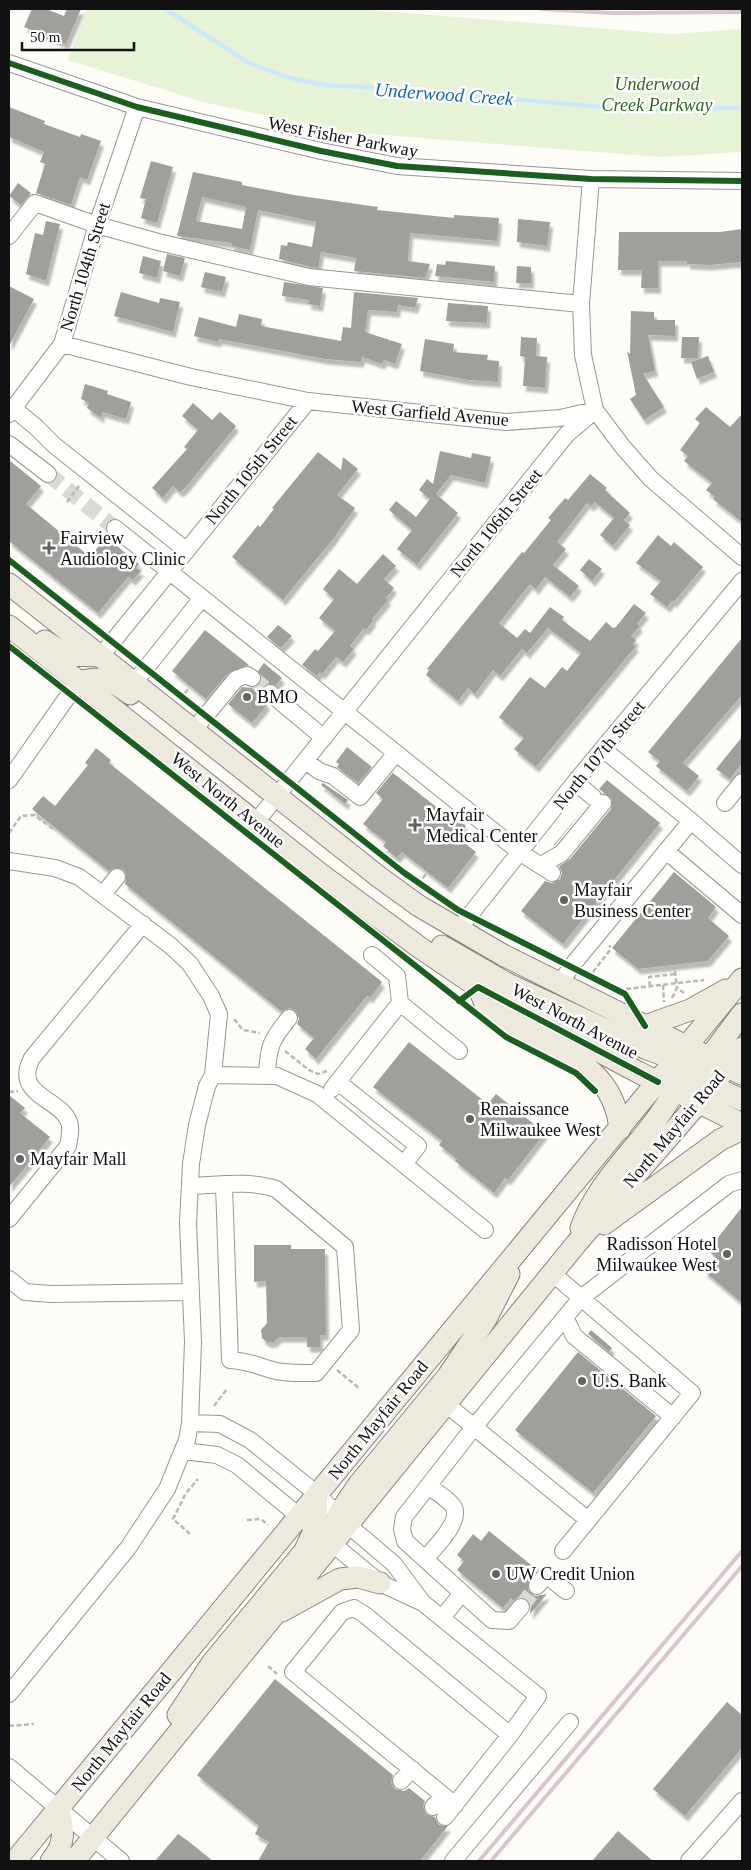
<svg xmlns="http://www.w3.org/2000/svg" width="751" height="1870" font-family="Georgia,serif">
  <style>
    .green { fill: #e7f3d7 }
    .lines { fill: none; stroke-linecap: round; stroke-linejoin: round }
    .stream { stroke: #cde8f7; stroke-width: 4.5 }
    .building { fill: #a19f9c; fill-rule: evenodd; filter: url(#shadow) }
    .minor-tunnel { stroke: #dad9d4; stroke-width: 16; stroke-dasharray: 16 8; stroke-linecap: butt }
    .minor-casing { stroke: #979795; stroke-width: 18 }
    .major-casing { stroke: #858482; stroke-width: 23 }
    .path { stroke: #b9b9b8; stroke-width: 2.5; stroke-dasharray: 5 2.5; stroke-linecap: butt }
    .minor { stroke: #fffffe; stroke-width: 16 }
    .major { stroke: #ede9dc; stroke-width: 21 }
    .rail { stroke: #d9c6c7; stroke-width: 4 }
    .cycleway-casing { stroke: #fff; stroke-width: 9 }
    .cycleway { stroke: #1b5e20; stroke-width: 6 }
    .poi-dot { fill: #646362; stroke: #fff; stroke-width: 2 }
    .labels { text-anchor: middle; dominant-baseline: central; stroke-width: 5; stroke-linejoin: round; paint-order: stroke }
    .park-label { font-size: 18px; font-style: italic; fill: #2f6b1f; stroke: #fff }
    .street-label { font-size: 18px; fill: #111; stroke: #fff }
    .poi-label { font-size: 18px; fill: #111; stroke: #fff; text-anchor: start }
    .water-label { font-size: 19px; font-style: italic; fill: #1768a6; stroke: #fff }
  </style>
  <defs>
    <filter id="shadow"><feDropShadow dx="3" dy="5.5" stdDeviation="1" flood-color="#0004"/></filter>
  </defs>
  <rect width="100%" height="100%" fill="#fdfcf7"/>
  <!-- green -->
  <path class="green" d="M86,9H356L671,34L742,29V152L661,157L345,132L203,102L68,60Z"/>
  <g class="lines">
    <!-- stream -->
    <path class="stream" d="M165,9L249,63L290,78L325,85L398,89L626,109L742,108"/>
  </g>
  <!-- building -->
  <path class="building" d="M32,9H46L64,16L67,9H81L66,44L24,27Z
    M9,107L45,121L44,124L80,137L81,134L101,141L87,180L80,177L71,205L36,193L45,164L40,162L44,152L9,137Z
    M151,161L173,167L157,223L141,218L146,199L140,198Z
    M193,172L242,182V185L294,195L378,207L377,210L454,218V215L499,218L497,241L410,233L408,261L430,264L425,278L354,271L356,258L321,252L318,268L311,267L279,259L281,245L287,246L288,242L312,247L316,222L258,210L250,250L231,246L232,243L177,236ZM202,197L246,207L242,229L196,221Z
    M18,183L31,193L21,205L9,196Z
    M518,219L550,222L547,246L517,242Z
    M46,221L60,224L46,281L26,274L35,233L43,235Z
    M742,229V262L709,265L687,264V261H658V288H641L642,270H618L619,232H720Z
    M167,254L185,258L180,276L163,271Z
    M143,256L161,261L157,278L139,273Z
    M446,261L495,266L494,282L435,276L437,264L445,265Z
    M517,266L531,267V283H516Z
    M205,272L226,277L222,292L201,287Z
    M284,282L323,288L320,306L308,304L309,300L282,296Z
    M9,286L34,299L9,346Z
    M121,292L159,303L160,298L180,302L173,332L114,316Z
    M354,292L418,298L415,308L398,305L397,312L368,310L365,332L402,344L395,364L384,360L382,364L362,357L361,362L325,359L219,339L218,342L194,336L199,317L236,327L239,314L262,319L261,326L341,341L343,327L351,328Z
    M448,303L488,306L487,323L446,321Z
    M631,311L654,312V320H675V336L648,335L655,371L643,374L664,407L644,420L630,399L636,395L627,351L630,354Z
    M521,337L537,338L536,356L547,357L545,388L523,386L525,357L520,356Z
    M682,337H699L698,358H681Z
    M425,339L454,344L453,352L488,355L487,360L499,361L498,382L469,380L420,371Z
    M708,356L714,372L697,379L691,362Z
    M85,384L108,391L107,394L131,402L126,419L102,412L101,418L87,408L89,403L81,399Z
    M193,403L212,420L220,412L236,426L185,488L180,492L173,486L163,498L152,488L187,449L184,447L198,430L182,416Z
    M706,407L730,427L742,414V522L713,499L715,497L706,490L712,483L684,461L688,456L680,450L700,423L695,419Z
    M440,451L471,458L472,453L491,457L485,483L451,475L436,494L458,513L417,565L397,549L412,530L389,510L396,501L416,517L430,499L419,490L427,479L433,484Z
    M318,452L341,470L343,457L358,469L337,495L355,508L333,539L283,600L232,557L258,525L260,527L274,509L272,508Z
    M9,460L41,486L26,504L90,557L106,537L139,564L136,568L141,571L133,580L128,577L98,613L9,541Z
    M590,474L607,488L605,490L630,513L624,520L630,525L613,546L600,535L614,518L595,502L591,506L587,503L557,542L566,549L553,565L579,586L570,597L545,577L536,589L530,584L499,623L517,638L525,629L530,633L550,607L564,617L562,620L590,641L606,622L613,628L616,627L634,604L646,613L637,624L640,626L631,636L636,640L633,644L636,646L536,767L514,749L524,738L499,717L530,677L545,688L562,667L567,671L581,653L548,628L527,653L522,649L500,676L493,670L475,694L468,688L458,701L426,675L429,670L427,669L457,632L522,552L524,553L551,520L548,518L565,498L568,500Z
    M658,535L671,546L674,542L703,567L674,602L672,601L667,607L650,594L661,581L636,563Z
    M383,554L396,566L384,579L394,588L386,598L388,600L372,619L373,621L366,630L364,628L350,646L354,649L343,662L336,657L322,674L320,672L317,676L302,665L315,649L318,651L335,631L319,618L334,599L323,589L339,569L357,584Z
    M589,559L602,569L592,581L580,570Z
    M278,625L292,636L281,648L267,637Z
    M205,630L249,665L229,672L206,699L172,671Z
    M742,638V695L683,763L699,776L687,791L656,766L660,761L648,752Z
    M264,663L282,678L276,685L267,684L262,687L261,696L267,705L252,723L228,704L242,687L252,688L260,684L262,678L258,671Z
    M742,737V763L730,779L716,769Z
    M347,747L372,767L358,783L337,767L339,764L336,762Z
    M96,748L111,760L109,763L382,982L370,998L367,996L316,1059L305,1049L314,1038L297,1024L299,1019L296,1011L290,1008L281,1011L125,884L126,874L123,869L114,868L109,871L32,809L43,796L55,806L88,765L85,763Z
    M395,770L393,773L448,816L450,813L466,826L457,837L476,852L448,888L402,852L397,858L383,846L386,842L363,824L383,799L376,793Z
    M607,780L660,823L563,944L521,911L545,881L552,883L560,879L562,873L559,866L570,859L611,809L612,799L599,789Z
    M323,783L348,800L345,804L321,785Z
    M587,805L555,845L553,846Z
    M674,872L716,907L708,918L729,936L708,961L638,969L612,948Z
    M409,1042L488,1104L496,1094L545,1133L508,1180L505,1178L494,1193L455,1161L457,1159L439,1145L442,1141L373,1087Z
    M9,1095L25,1108L20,1113L50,1137L9,1187Z
    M742,1207V1303L704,1271L715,1257L710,1252L715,1245L713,1244Z
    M254,1245H291V1249H325L326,1335H320V1347H307V1337H279L274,1342H267L262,1338L261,1330L267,1323L266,1281L254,1282Z
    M591,1330L612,1348L609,1352L588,1334Z
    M578,1352L656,1416L593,1493L515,1430Z
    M489,1531L535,1568L527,1577L529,1580L528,1590L535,1596L547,1594L530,1614L531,1604L527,1599L518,1597L513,1601L511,1598L503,1608L457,1570L464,1561L457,1555L473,1534L481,1541Z
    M275,1679L393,1775L391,1784L395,1789L404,1791L409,1788L425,1801L423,1806L426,1814L435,1817L439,1825L448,1826L420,1861H258L269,1842L255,1834L259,1826L197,1775Z
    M727,1702L742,1715V1748L685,1816L653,1789Z
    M618,1831L653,1861H592Z
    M178,1834L188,1841L213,1861H155Z"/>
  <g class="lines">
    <!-- minor-tunnel -->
    <path class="minor-tunnel" d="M48,474L115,528
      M252,678L270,693
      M521,1607L537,1586"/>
    <!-- minor casing -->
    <g class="minor-casing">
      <path id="minor" d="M9,63L137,107L321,151L397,166L591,179L742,181
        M591,179L581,304L583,355L595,410L622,446L651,479L742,557
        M9,236L35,203L97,225L158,242L309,277L581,304
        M62,344L191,377L308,401L506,422L560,418L595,410
        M13,408L36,427L54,445L186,550
        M9,414L62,344L97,225L137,107
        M9,444L48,474
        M115,528L521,853L552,873
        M101,656L308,401
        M134,683L202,598
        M270,693L324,738
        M193,731L236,679L247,675L252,678
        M603,749L691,821
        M306,761L319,771L333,776L360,797L396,753
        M9,780L78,682
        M575,782L593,797
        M725,803L742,782
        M256,822L567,434L592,413
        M666,851L742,915
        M9,861L55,868L79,877L171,946L190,964L211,996L219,1014L213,1075L207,1086L197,1125L191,1164L188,1223L193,1342L190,1423L187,1440L167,1489L128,1548L9,1694
        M541,865L562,853L603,803
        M103,894L117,877
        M458,930L575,782L742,581
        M372,955L397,976L400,1003L459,1051
        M560,983L574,963L691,821L742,865
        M213,1075L277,1076L317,1094L485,1230
        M267,1075C268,1047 271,1040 289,1018
        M338,1082L418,1146L404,1164
        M332,1089L400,1003
        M190,1186C218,1185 249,1180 276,1189L345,1247L351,1330L316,1373C301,1373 286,1374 272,1370C255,1365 248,1361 230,1360L224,1185
        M9,1219L68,1146C69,1140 71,1133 70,1126C66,1098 11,1098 32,1058L143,924
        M552,1273L692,1393L563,1551
        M9,1279L25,1292L51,1294L191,1292
        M565,1317L574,1336L673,1417
        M446,1404L588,1520
        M190,1423L220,1424L250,1440L317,1494L348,1525L394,1564L423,1603L538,1696L510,1735L445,1817
        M183,1451L217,1455L237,1465L380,1583L421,1602
        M425,1559C434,1548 463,1521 453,1506C447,1498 436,1492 428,1486
        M537,1586L546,1575L566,1591
        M521,1607L509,1621L492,1620L405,1541L402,1529L404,1517L474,1427L581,1298L729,1184L742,1180
        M442,1618L462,1593
        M9,1767L121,1861
        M401,1781L412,1769
        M455,1805L293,1672L342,1612L354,1608L365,1615L510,1735
        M433,1807L443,1795
        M453,1861L570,1722
        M689,1861L742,1801"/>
    </g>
    <!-- major casing -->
    <g class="major-casing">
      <path id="major" d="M9,584L379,877L419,906L503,955L742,1074
        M9,626L319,873L419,947L478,987L636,1071L742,1124
        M45,641L67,655L101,656
        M78,682C104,676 109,678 130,694
        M442,946L508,984L647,1049L686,1063
        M478,987C482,994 484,1005 490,1011C499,1022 513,1028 525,1034C572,1058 613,1070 620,1129
        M645,1026L690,1010L726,990
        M699,1080L742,1100
        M699,1102L696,1079L709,1058L742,1014
        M604,1224L720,1140L742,1129
        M581,1228C601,1171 658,1133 681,1077
        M332,1532L338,1515L359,1484L448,1376L486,1319L509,1274
        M282,1611L340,1579L358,1577L380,1583
        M178,1715L212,1663L304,1552L315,1529L317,1494
        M15,1861L742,979
        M51,1861C66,1844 64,1829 58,1808
        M74,1861L576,1244L699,1102L742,1048"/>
    </g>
    <!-- path -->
    <path class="path" d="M67,502L80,485
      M180,699L190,687
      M9,833L21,816L34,815L53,829
      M418,884L426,874
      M675,971L677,988
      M593,972L610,950V945
      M663,985L664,1002
      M650,986L649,977L675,974
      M626,989L704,980
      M672,998L677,988L684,993
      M234,1019L243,1030L260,1033
      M285,1051L309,1070L318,1074L327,1071
      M9,1092L18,1091
      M337,1370L359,1388
      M214,1406L227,1389
      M247,1520L261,1519L268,1525
      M190,1534L173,1519L186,1493L198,1479
      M268,1666L277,1674
      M9,1726L34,1724"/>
    <!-- minor -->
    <use href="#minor" class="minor"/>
    <!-- major -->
    <use href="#major" class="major"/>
    <!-- rail -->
    <path class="rail" d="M541,9L613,13L742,12
      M479,1861L742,1551
      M491,1861L742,1566"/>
    <!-- cycleway casing -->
    <g class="cycleway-casing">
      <path id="cycleway" d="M9,63L137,107L321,151L397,166L591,179L742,181
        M9,560L403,872L458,910L625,994L645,1026
        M9,646L506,1037L576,1073L595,1091
        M459,1001L478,987L658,1082"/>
    </g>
    <!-- cycleway -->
    <use href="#cycleway" class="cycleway"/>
  </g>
  <!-- markers -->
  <g class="poi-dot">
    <path d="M46.5 540.5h5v5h5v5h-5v5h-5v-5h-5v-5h5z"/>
    <circle cx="247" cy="697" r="5"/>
    <path d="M412.5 817.5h5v5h5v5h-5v5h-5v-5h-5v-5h5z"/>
    <circle cx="564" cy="900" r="5"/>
    <circle cx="470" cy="1119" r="5"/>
    <circle cx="20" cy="1159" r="5"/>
    <circle cx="727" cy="1254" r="5"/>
    <circle cx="582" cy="1381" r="5"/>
    <circle cx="496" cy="1574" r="5"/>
  </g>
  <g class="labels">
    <!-- park labels -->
    <g class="park-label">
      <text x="657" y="84">Underwood<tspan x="657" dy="21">Creek Parkway</tspan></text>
    </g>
    <!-- street labels -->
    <g class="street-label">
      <text transform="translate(343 137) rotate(11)">West Fisher Parkway</text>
      <text transform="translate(85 267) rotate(-73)">North 104th Street</text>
      <text transform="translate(430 413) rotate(5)">West Garfield Avenue</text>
      <text transform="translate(251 470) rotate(-51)">North 105th Street</text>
      <text transform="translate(496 523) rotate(-51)">North 106th Street</text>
      <text transform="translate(599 755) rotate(-51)">North 107th Street</text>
      <text transform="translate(228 800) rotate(39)">West North Avenue</text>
      <text transform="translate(575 1021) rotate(28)">West North Avenue</text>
      <text transform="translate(674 1129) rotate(-50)">North Mayfair Road</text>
      <text transform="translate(378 1420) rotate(-51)">North Mayfair Road</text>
      <text transform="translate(121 1732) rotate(-51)">North Mayfair Road</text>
    </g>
    <!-- poi labels -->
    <g class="poi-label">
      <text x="60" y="538">Fairview<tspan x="60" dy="21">Audiology Clinic</tspan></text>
      <text x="257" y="697">BMO</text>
      <text x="426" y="815">Mayfair<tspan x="426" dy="21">Medical Center</tspan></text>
      <text x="574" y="890">Mayfair<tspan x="574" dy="21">Business Center</tspan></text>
      <text x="480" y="1109">Renaissance<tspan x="480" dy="21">Milwaukee West</tspan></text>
      <text x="30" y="1159">Mayfair Mall</text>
      <text x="717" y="1244" text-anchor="end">Radisson Hotel<tspan x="717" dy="21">Milwaukee West</tspan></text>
      <text x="592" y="1381">U.S. Bank</text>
      <text x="506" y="1574">UW Credit Union</text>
    </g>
    <!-- water labels -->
    <g class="water-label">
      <text transform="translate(444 94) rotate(4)">Underwood Creek</text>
    </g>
  </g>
  <!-- border -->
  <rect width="751" height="1870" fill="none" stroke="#111111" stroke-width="20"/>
  <!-- scale -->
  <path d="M22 42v8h112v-8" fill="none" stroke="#111111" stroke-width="2.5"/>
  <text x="30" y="42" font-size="15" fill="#111111" stroke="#ffffff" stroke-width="4" paint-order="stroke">50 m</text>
</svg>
